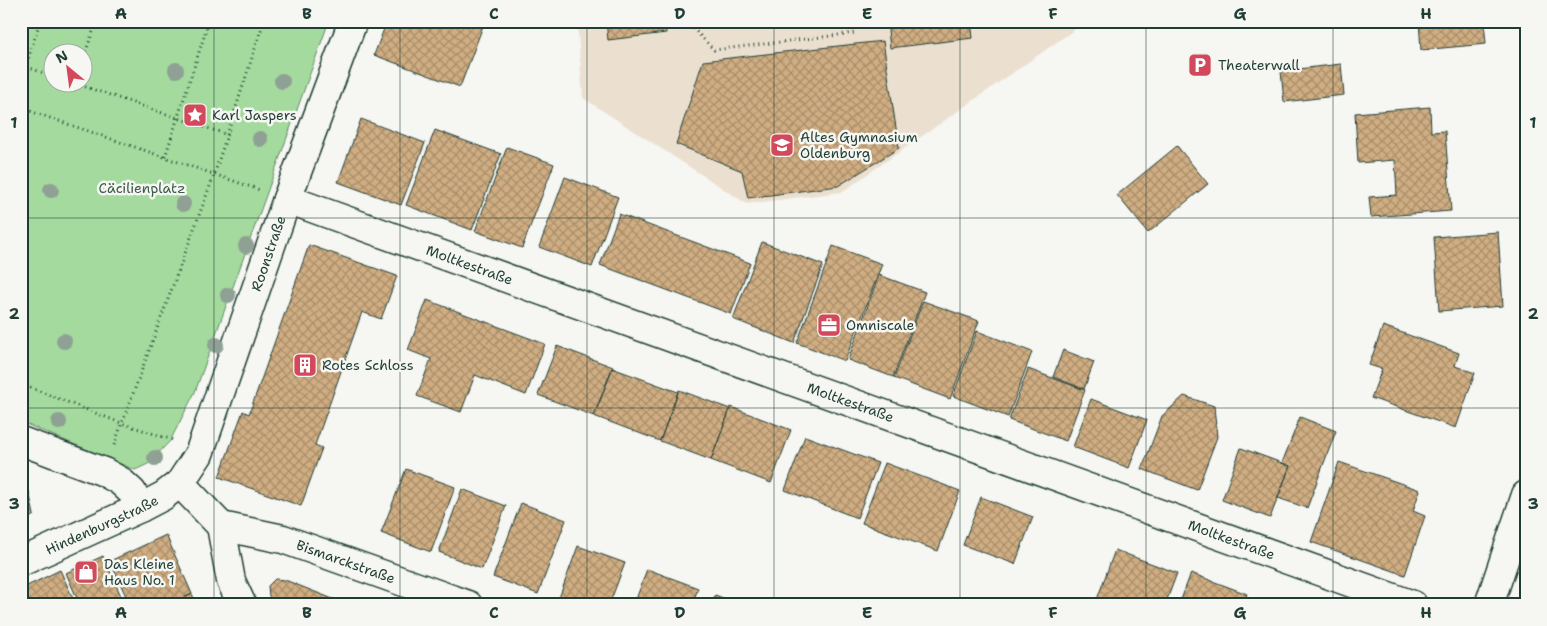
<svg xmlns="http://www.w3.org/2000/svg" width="1547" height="626" font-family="'Shantell Sans',sans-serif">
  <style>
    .built { fill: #ebe0d0 }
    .green { fill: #a4da9d; stroke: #628c68; fill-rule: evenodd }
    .building { fill: url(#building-cross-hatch); stroke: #1f3d34 }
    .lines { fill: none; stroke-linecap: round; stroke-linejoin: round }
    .minor-casing { stroke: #1f3d34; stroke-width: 31 }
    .tertiary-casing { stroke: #1f3d34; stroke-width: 31 }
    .path { stroke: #1f3d34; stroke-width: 3; stroke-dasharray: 1 4; stroke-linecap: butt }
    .minor { stroke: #f6f6f2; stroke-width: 28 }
    .tertiary { stroke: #f6f6f2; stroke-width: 28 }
    .tree { fill: #8fa195 }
    .grid { fill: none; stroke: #1f3d34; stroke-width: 1; stroke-opacity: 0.55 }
    .labels { text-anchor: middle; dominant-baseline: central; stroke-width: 5; stroke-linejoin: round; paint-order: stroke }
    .poi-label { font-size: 14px; fill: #1f3d34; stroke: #f6f6f2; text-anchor: start }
    .park-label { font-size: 14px; fill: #3a5c49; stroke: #f6f6f2 }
    .street-label { font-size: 14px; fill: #1f3d34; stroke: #f6f6f2 }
    .neatline { fill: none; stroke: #1f3d34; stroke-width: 2 }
    .grid-label { font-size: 16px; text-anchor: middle; font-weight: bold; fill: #1f3d34 }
  </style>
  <defs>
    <pattern id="building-cross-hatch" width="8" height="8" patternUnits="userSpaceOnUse" patternTransform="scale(1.25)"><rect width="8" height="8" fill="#d0ad82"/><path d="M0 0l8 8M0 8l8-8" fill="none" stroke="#a88e6b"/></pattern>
  </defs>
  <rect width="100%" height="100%" fill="#f6f6f2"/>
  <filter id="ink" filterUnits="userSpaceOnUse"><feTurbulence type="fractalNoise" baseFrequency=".02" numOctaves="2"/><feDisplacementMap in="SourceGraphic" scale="10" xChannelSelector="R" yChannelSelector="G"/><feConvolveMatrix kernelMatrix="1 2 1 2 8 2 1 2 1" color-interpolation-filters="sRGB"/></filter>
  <g filter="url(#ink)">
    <!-- built -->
    <path class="built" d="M577,21H1083L1084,23L842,192L747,204L583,98Z"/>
    <!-- green -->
    <path class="green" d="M21,21H329L195,392L170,441L148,464L135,470L21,422ZM52,52H82V82H52Z"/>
    <!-- building -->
    <path class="building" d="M387,21H472L483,26L460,87L374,55Z
      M606,21H665L666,33L608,40Z
      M887,21H971L973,38L890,48Z
      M1419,21H1484L1486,44L1421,50Z
      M883,41L899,148L838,186L748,198L742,171L676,144L703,61Z
      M1341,64L1344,95L1284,102L1281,71Z
      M1430,107L1431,132L1445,131L1451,211L1371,217L1369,197L1397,195L1395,160L1358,163L1355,113Z
      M361,119L425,143L401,205L338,182Z
      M435,130L501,154L472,230L406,205Z
      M1177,146L1208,184L1148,233L1117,195Z
      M507,147L554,164L522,248L475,231Z
      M565,177L618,197L592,267L539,247Z
      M619,214L750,263L731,314L600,265Z
      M1498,232L1503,306L1439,311L1434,237Z
      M762,242L823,265L794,343L733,319Z
      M309,245L397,276L381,319L362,312L315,445L322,448L301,506L219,477L243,411L249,414Z
      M833,246L882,264L845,361L797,343Z
      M879,275L925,292L893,377L848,360Z
      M427,300L545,344L526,395L475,375L461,412L417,396L431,359L408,350Z
      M923,301L979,321L950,399L894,378Z
      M1383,326L1459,353L1455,366L1475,373L1456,428L1371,398L1382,369L1369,365Z
      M977,331L1032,352L1008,417L953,396Z
      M557,346L613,367L594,416L538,395Z
      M1063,350L1094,362L1084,389L1053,377Z
      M612,368L678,392L660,441L594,416Z
      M1028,369L1085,390L1066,441L1009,420Z
      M679,390L730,409L711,460L660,441Z
      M1184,396L1214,406L1217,437L1197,490L1142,469L1162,416Z
      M1091,399L1147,420L1129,468L1073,447Z
      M731,407L791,430L771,483L711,460Z
      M1300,417L1336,431L1307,508L1278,498L1290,466L1282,463Z
      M805,436L878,463L857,518L785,490Z
      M1241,448L1290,466L1270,518L1222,500Z
      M1339,462L1420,490L1413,511L1425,516L1405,575L1311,542Z
      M885,463L960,491L938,551L862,523Z
      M406,469L455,487L431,552L381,533Z
      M21,489L29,491L34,515L21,523Z
      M462,489L506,506L482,569L439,552Z
      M981,497L1033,517L1015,564L963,545Z
      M521,503L566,520L538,594L493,577Z
      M166,535L192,594L169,605H130L110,561Z
      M578,546L625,563L609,605H577L559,598Z
      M1115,550L1177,573L1165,605H1095Z
      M103,556L121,596L101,605H80L66,573Z
      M647,569L698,588L692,605H634Z
      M60,570L76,605H21L25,602L21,595V589Z
      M1191,573L1247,594L1243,605H1179Z
      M275,579L285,580L348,605H274L269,596L268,586Z
      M192,594L197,605H169Z
      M715,595L742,605H711Z"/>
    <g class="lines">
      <!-- minor casing -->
      <g class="minor-casing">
        <g id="minor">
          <path id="s1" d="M287,199L1413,605"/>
          <path d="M21,441L104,472L120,481L132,492L140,508"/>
          <path d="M180,483L221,526L231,581L242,605"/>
          <path id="s2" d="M221,526L283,539L468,605"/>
          <path id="s3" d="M21,562L140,508L163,496L180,483L199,454L287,199L353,21"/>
        </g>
      </g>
      <!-- tertiary casing -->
      <g class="tertiary-casing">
        <path id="tertiary" d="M1489,605L1526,495"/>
      </g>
      <!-- path -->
      <path class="path" d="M686,21L714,50L855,33
        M82,61L97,21
        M27,67L52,76
        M21,82L40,21
        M71,82L228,135
        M21,108L260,190
        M165,157L209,21
        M21,384L121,423L173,440
        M114,445L214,175L264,21"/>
      <!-- minor -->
      <use href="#minor" class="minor"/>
      <!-- tertiary -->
      <use href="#tertiary" class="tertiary"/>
    </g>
    <!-- trees -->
    <g class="tree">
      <circle cx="176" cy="70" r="8"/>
      <circle cx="282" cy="81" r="8"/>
      <circle cx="260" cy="139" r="8"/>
      <circle cx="51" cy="190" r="8"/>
      <circle cx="183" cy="204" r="8"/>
      <circle cx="246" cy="246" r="8"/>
      <circle cx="228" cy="295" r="8"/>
      <circle cx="64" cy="341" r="8"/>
      <circle cx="216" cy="345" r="8"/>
      <circle cx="59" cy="422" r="8"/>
      <circle cx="155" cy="458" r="8"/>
    </g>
  </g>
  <!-- grid -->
  <path class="grid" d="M214,21V605M400,21V605M587,21V605M774,21V605M960,21V605M1146,21V605M1333,21V605M21,218H1526M21,408H1526"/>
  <!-- icons -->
  <defs>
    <g id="parking-square" transform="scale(1.25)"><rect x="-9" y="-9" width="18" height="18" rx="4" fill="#d1495b" stroke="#f6f6f2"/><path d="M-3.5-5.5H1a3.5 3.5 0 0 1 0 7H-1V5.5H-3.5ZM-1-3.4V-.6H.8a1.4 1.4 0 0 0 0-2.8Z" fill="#fff"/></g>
    <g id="sight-square" transform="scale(1.25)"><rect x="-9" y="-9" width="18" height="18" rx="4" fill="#d1495b" stroke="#f6f6f2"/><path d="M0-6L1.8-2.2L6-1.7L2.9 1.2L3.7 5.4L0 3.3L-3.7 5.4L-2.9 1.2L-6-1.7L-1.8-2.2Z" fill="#fff"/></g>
    <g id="school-square" transform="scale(1.25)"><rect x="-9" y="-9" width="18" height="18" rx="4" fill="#d1495b" stroke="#f6f6f2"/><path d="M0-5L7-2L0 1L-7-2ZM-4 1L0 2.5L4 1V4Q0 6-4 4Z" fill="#fff"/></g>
    <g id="office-square" transform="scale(1.25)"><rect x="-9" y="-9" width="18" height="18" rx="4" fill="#d1495b" stroke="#f6f6f2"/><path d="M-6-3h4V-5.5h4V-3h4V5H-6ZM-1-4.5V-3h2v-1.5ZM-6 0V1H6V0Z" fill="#fff"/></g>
    <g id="building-square" transform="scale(1.25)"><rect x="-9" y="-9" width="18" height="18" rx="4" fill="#d1495b" stroke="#f6f6f2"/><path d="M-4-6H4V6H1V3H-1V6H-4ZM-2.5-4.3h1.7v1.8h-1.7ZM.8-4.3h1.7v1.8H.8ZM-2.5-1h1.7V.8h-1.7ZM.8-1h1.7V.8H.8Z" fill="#fff"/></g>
    <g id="shop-square" transform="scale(1.25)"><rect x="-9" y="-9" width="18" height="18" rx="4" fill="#d1495b" stroke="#f6f6f2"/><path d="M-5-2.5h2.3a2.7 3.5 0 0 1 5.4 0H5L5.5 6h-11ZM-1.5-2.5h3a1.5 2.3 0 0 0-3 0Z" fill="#fff"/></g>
  </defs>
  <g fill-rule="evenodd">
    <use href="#parking-square" x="1200" y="65"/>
    <use href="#sight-square" x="195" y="115"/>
    <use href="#school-square" x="782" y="145"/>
    <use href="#office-square" x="829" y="325"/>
    <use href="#building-square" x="305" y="365"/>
    <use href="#shop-square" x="86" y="572"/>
  </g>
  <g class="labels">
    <!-- poi labels -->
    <g class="poi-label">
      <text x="1218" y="65">Theaterwall</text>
      <text x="212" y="115">Karl Jaspers</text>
      <text x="800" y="137">Altes Gymnasium<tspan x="800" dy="16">Oldenburg</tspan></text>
      <text x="846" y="325">Omniscale</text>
      <text x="322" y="365">Rotes Schloss</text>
      <text x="104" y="564">Das Kleine<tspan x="104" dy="16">Haus No. 1</tspan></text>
    </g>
    <!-- park labels -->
    <g class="park-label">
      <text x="142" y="188">Cäcilienplatz</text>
    </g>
    <!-- street labels -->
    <g class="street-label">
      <text stroke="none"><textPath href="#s3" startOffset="425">Roonstraße</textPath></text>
      <text stroke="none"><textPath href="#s1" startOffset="194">Moltkestraße</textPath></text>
      <text stroke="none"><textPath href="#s1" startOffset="599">Moltkestraße</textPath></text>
      <text stroke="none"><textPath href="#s3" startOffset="89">Hindenburgstraße</textPath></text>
      <text stroke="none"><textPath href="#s1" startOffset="1004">Moltkestraße</textPath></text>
      <text stroke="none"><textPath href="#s2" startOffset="130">Bismarckstraße</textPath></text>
    </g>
  </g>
  <!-- margin -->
  <rect width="1547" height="626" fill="none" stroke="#f6f6f2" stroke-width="55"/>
  <!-- north arrow -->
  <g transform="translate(68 68) rotate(331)"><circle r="24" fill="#f6f6f2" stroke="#a0aca6"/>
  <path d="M0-4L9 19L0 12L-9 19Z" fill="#d1495b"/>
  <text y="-8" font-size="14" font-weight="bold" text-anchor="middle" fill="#1f3d34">N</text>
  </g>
  <rect x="28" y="28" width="1492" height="570" class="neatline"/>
  <g class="grid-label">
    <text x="121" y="19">A</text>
    <text x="307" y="19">B</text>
    <text x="494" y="19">C</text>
    <text x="680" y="19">D</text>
    <text x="867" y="19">E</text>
    <text x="1053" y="19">F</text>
    <text x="1240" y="19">G</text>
    <text x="1426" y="19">H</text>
    <text x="14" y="128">1</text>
    <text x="1533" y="128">1</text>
    <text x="14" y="319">2</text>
    <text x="1533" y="319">2</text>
    <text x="14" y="509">3</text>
    <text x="1533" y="509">3</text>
    <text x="121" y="618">A</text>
    <text x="307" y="618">B</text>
    <text x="494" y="618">C</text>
    <text x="680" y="618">D</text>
    <text x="867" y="618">E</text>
    <text x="1053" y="618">F</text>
    <text x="1240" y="618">G</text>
    <text x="1426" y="618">H</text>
  </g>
</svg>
